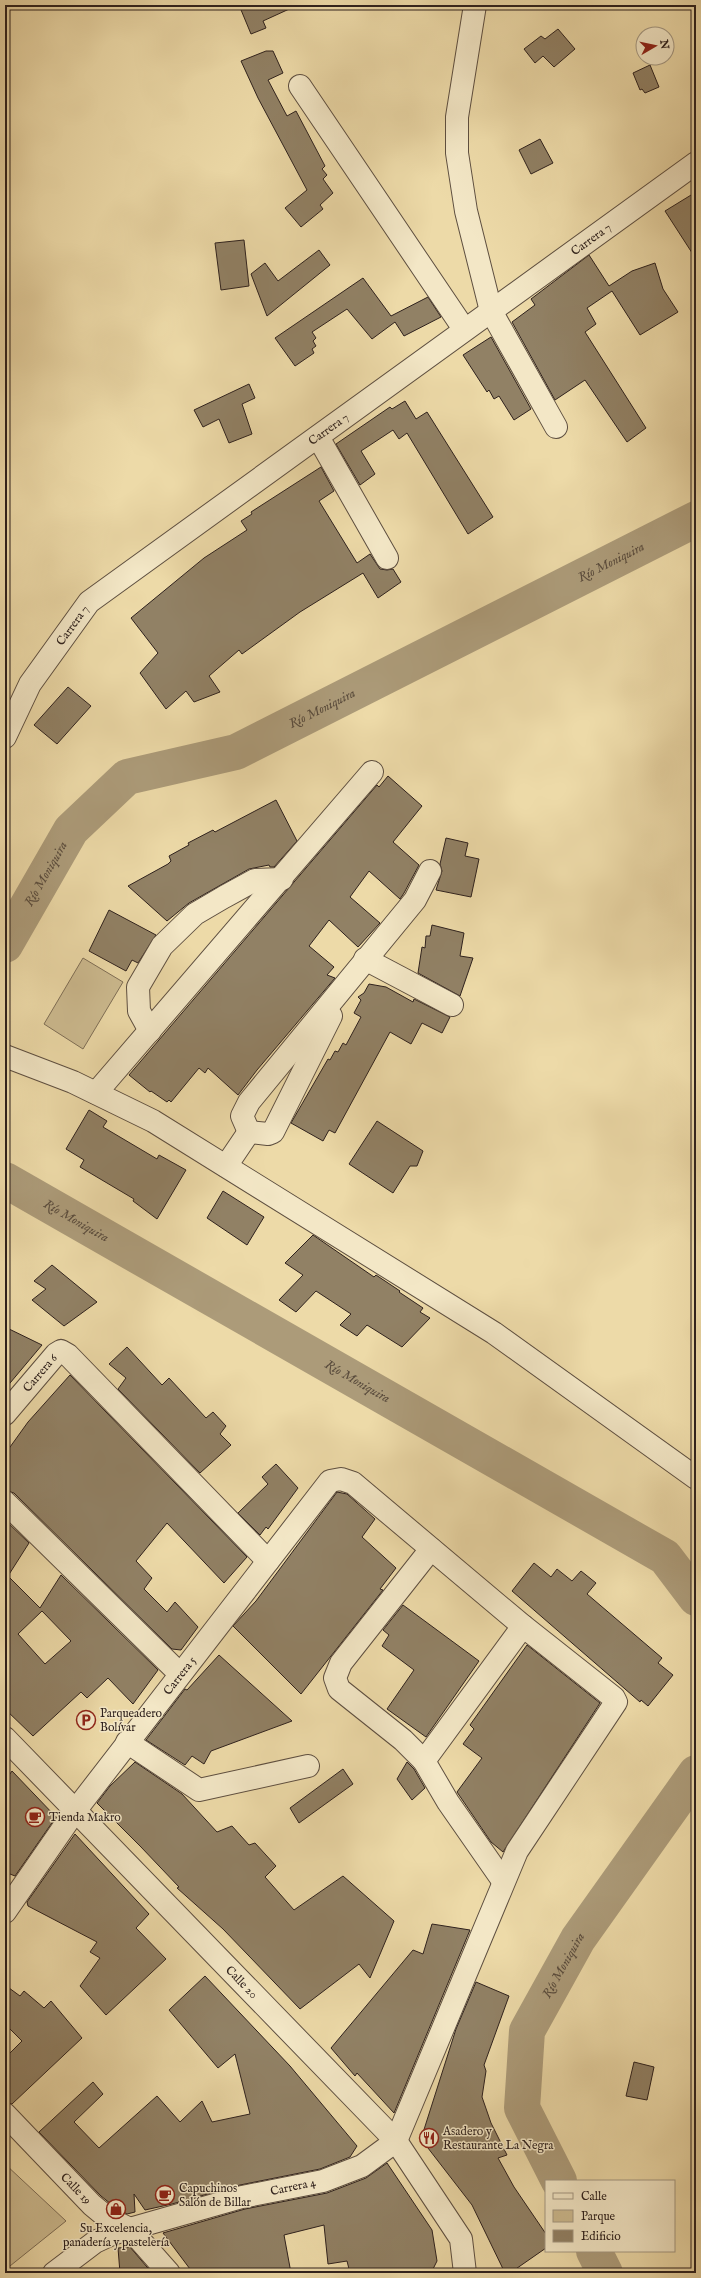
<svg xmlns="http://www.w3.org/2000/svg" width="701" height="2278" font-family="'IM FELL English',serif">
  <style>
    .green { fill: #cdbb90; stroke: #7e6e56 }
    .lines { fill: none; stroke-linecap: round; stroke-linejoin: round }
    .river { stroke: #ac9b79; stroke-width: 36 }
    .building { fill: #918165; stroke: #2e211d; fill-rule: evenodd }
    .street-casing { stroke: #5e4f40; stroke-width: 24 }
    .street { stroke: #f3e7c6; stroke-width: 22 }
    .labels { text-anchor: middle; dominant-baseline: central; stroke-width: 3; stroke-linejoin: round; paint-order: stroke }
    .street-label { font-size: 12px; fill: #2e211d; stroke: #f3e7c6 }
    .poi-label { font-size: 12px; fill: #2e211d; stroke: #f3e7c6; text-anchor: start }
    .water-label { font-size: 13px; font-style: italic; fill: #5a4c3d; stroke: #f3e7c6 }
  </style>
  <rect width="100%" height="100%" fill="#eddaa8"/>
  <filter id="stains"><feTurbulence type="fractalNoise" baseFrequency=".005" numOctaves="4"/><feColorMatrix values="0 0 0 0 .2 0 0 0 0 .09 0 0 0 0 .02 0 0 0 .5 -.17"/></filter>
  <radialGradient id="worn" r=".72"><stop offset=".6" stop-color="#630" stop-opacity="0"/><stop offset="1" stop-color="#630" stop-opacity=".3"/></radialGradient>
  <!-- green -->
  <path class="green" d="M83,958L123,982L83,1049L44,1024Z
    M5,2164L66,2221L5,2270Z"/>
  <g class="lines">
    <!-- river -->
    <g class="river">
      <path id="s1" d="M5,945L71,830L127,777L236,752L696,519"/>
      <path id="s2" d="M5,1180L665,1557L696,1598"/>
      <path id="s3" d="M559,2181L522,2108L527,2031L578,1939L696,1773"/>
      <path d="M594,2251L605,2273"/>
    </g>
  </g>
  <!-- building -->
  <path class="building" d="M239,5H298L263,21L266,28L251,34Z
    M558,29L575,49L554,67L543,56L535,63L524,49L541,36L545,39Z
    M266,51H273L283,73L268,80L287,116L296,111L325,166L322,169L327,175L323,179L333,193L320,205L323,209L301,227L285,208L307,190L258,98L241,61Z
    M650,65L659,87L645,93L642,89L640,90L633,73Z
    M540,139L553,163L531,174L519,150Z
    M696,192V259L665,211Z
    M244,240L249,286L221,290L215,243Z
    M319,250L330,265L267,316L251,274L265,263L278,281Z
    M589,255L609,286L632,271L655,263L663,289L678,312L640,335L612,291L587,308L596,324L585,332L646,428L627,442L585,380L555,400L512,322L535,305L531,299Z
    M363,278L391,316L428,297L441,317L404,336L395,322L372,339L347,309L312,332L316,338L313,341L316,346L312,349L314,353L295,366L275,338Z
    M491,337L531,409L514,420L499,396L494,399L489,390L487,392L463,355Z
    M249,384L255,398L242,404L252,434L229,443L219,419L203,427L194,410Z
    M405,401L416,419L427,412L493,517L468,534L407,433L399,439L393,430L361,451L375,474L360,485L336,444L390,407L392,409Z
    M321,467L334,491L319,501L357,563L370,554L380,569L387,570L393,569L401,582L378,598L363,573L300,612L242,654L239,650L209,676L220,692L194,702L186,691L166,709L140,673L158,653L131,618L204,558L247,530L241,521L252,514L251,512Z
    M68,687L91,706L57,744L34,725Z
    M388,776L422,806L393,842L419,865L404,893L400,899L369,871L350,897L380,923L358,947L329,920L309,946L334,967L327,975L335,978L257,1070L238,1095L208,1068L205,1073L199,1068L171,1102L169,1100L167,1102L151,1091L150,1092L129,1075L377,785L379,787Z
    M276,800L297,841L274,867H270L269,865L249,869L189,903L167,921L128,886L168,864L171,861L169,856L189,845L188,843L213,830L215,832Z
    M446,838L468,843L465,856L479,859L471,897L436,890L442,871L440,864Z
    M109,910L156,935L138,963L132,960L126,971L89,951Z
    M432,925L464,933L460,956L473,958L460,996L418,973L422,947L425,948L426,936H430Z
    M369,984L386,987L413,1002L414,999L450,1017L442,1033L422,1023L411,1044L390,1032L335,1133L329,1130L323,1141L291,1123L328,1059L330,1060L335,1051L338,1052L343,1043L346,1045L361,1017L354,1013L361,1000L358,997L364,993Z
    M89,1110L107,1121L103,1127L157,1159L159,1155L186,1170L157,1219L133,1201L134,1199L80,1167L84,1160L66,1149Z
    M377,1121L423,1151L417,1166H410L393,1193L349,1164Z
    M223,1191L264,1217L247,1245L207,1218Z
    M313,1235L374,1277L376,1275L400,1291L399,1292L423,1308L420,1312L430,1318L402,1347L367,1325L357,1336L340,1325L351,1314L316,1291L296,1312L279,1300L303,1275L285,1263Z
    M52,1265L97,1302L64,1326L32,1300L46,1289L34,1281Z
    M5,1327L42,1345L5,1389Z
    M127,1347L162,1385L169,1378L206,1418L213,1412L226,1426L220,1434L231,1445L200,1473L118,1389L126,1378L109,1364Z
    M70,1375L247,1557L224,1583L167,1523L136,1561L152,1578L144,1589L167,1612L175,1602L198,1627L181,1650L172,1649L14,1493L5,1490V1454L28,1422Z
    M276,1464L298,1488L268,1529L266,1527L260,1535L238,1513L268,1484L262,1477Z
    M337,1492L347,1494L375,1519L362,1537L396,1568L380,1589L383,1590L301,1694L233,1626L256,1601Z
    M5,1520L29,1543L8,1576L40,1608L61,1575L158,1670L133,1704L108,1678L87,1698L81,1692L33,1736L5,1709ZM42,1611L71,1641L45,1664L18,1634Z
    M534,1563L551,1577L557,1569L572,1581L581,1571L596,1583L587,1594L662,1658L658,1663L673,1675L648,1706L641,1700L640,1702L512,1591Z
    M403,1605L479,1661L426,1737L387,1709L414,1670L382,1646L389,1635L383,1630Z
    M527,1645L600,1703L503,1852L491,1842L457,1792L482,1758L463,1744L474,1729L470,1725Z
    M219,1655L292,1721L211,1751L204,1764L192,1756L185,1765L146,1740L185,1689L187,1690Z
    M135,1762L182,1794L217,1832L232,1826L249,1845L255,1843L276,1866L265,1877L294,1910L343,1876L394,1921L370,1978L359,1964L300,2009L223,1929L177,1888L179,1887L141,1847L97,1803L110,1786Z
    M407,1762L414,1769L425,1788L412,1800L397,1779Z
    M343,1769L353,1784L299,1823L290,1808Z
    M12,1771L56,1817L15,1876L5,1872V1781Z
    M75,1834L149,1914L136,1928L166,1959L106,2015L80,1986L100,1958L90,1952L97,1942L28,1906L27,1902Z
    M432,1924L470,1930L394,2113L357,2073L355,2076L331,2048L413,1950L423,1954Z
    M205,1976L290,2066L357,2146L350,2157L320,2169L240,2185L172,2204L145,2210L134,2194L135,2212L127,2214L116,2208L101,2196L39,2132L93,2082L103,2094L74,2122L99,2148L157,2096L180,2122L202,2101L212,2122L250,2114L235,2054L218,2068L169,2010Z
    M476,1982L509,1996L484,2065L486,2071L482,2097L491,2123L507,2155L498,2158L514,2187L546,2234V2248L510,2273H505L472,2205L421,2139L456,2029Z
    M5,1985L20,1996L24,1991L44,2008L51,2001L82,2038L12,2104L5,2102V2058L22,2041L5,2024Z
    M634,2062L654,2067L647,2100L626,2096Z
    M387,2163L432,2230L437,2261L431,2273H350L347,2261L328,2264L324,2225L284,2235L291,2273H193L163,2233L245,2209L327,2193L366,2178Z
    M130,2247L152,2273H120L118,2248Z"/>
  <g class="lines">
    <!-- street casing -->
    <g class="street-casing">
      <g id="street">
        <path d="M475,5L457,117V153L466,211L491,311L556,427"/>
        <path d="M300,86L464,329"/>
        <path d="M318,437L387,558"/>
        <path id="s4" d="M5,737L30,684L89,602L696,163"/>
        <path d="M365,959L452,1005"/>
        <path d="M150,1031L139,1011L138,987L162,946L195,914L224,897L255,880L282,879"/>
        <path d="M5,1056L73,1082L153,1121L494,1333L696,1478"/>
        <path d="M96,1093L372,772"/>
        <path d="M249,1132L242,1116L249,1102L415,900L430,871"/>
        <path d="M249,1132L268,1134L273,1132L331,1016"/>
        <path d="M226,1166L249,1132"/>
        <path id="s5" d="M5,1414L56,1354L61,1351L68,1355L268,1561"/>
        <path d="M5,1502L180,1674"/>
        <path d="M431,1549L341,1663L335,1678L339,1689L403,1740L424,1761L448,1802L503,1881"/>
        <path id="s6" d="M5,1738L396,2141L461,2239L465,2273"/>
        <path d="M127,1742L199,1790L308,1766"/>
        <path d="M424,1761L523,1626"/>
        <path id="s7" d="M5,1912L75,1811L330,1481L341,1479L353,1483L523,1626L614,1698L616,1702L517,1851L396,2141L362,2166L323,2181L242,2197L112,2234L95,2242L54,2273"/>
        <path id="s8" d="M5,2114L92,2205L109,2219L130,2229L169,2273"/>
      </g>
    </g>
    <!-- street -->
    <use href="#street" class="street"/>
  </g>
  <!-- icons -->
  <defs>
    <g id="parking-ring" transform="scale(1)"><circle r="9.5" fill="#f3e7c6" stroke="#8f2418" stroke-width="1.5"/><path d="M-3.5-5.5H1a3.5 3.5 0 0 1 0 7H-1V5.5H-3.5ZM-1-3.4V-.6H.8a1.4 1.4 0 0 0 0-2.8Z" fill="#8f2418"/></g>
    <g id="cafe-ring" transform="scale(1)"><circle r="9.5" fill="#f3e7c6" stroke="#8f2418" stroke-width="1.5"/><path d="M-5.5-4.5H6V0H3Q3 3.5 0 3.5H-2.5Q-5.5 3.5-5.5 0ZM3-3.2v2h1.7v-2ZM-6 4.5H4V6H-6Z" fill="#8f2418"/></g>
    <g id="restaurant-ring" transform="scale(1)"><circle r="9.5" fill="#f3e7c6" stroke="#8f2418" stroke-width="1.5"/><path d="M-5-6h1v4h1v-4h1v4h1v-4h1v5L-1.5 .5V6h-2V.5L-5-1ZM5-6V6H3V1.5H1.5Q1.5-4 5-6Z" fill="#8f2418"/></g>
    <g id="shop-ring" transform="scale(1)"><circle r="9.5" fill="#f3e7c6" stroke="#8f2418" stroke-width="1.5"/><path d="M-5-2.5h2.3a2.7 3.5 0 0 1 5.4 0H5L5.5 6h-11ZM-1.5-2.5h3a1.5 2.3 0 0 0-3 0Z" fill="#8f2418"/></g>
  </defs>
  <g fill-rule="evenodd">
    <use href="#parking-ring" x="86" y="1720"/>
    <use href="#cafe-ring" x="35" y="1817"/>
    <use href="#restaurant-ring" x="429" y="2138"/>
    <use href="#cafe-ring" x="165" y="2195"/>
    <use href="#shop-ring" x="116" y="2209"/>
  </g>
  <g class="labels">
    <!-- street labels -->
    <g class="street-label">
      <text stroke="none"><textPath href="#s4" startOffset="779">Carrera 7</textPath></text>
      <text stroke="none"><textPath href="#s4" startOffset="455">Carrera 7</textPath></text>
      <text stroke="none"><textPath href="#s4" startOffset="131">Carrera 7</textPath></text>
      <text stroke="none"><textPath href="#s5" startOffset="54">Carrera 6</textPath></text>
      <text stroke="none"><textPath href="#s7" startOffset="294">Carrera 5</textPath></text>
      <text stroke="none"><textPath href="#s6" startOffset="340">Calle 20</textPath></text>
      <text transform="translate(293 2187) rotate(-12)">Carrera 4</text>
      <text stroke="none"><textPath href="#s8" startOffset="103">Calle 19</textPath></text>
    </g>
    <!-- poi labels -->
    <g class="poi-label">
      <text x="100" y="1713">Parqueadero<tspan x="100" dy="14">Bolívar</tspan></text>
      <text x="49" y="1817">Tienda Makro</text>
      <text x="443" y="2131">Asadero y<tspan x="443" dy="14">Restaurante La Negra</tspan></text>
      <text x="179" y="2188">Capuchinos<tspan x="179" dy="14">Salón de Billar</tspan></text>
      <text x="116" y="2228" text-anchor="middle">Su Excelencia,<tspan x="116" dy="14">panadería y pastelería</tspan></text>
    </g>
    <!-- water labels -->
    <g class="water-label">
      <text stroke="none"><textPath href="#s1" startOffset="742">Río Moniquira</textPath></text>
      <text stroke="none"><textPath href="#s1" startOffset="418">Río Moniquira</textPath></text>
      <text stroke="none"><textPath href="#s1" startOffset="82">Río Moniquira</textPath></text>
      <text stroke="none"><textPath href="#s2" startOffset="82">Río Moniquira</textPath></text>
      <text stroke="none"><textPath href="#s2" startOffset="406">Río Moniquira</textPath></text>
      <text stroke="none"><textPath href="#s3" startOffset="234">Río Moniquira</textPath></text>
    </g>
  </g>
  <!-- margin -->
  <rect width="701" height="2278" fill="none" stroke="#eddaa8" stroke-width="20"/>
  <rect x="6" y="6" width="689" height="2266" fill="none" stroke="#2e211d" stroke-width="2"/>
  <rect x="10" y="10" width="681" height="2258" fill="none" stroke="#2e211d"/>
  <!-- legend -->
  <rect x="545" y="2180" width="130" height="72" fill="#f3e7c6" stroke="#a49882"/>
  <rect x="553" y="2193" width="20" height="6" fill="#f3e7c6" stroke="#a49882"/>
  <text x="581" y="2200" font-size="12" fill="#2e211d">Calle</text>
  <rect x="553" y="2210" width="20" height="12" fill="#cdbb90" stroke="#a49882"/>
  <text x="581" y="2220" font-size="12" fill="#2e211d">Parque</text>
  <rect x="553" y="2230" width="20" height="12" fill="#918165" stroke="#a49882"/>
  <text x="581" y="2240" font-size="12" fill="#2e211d">Edificio</text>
  <!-- north arrow -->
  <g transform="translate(655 46) rotate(81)"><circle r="19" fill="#f3e7c6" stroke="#a49882"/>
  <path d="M0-3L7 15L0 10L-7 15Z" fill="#8f2418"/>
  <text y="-6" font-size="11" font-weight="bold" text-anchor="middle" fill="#2e211d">N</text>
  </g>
  <rect width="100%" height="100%" filter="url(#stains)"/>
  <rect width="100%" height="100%" fill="url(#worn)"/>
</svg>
